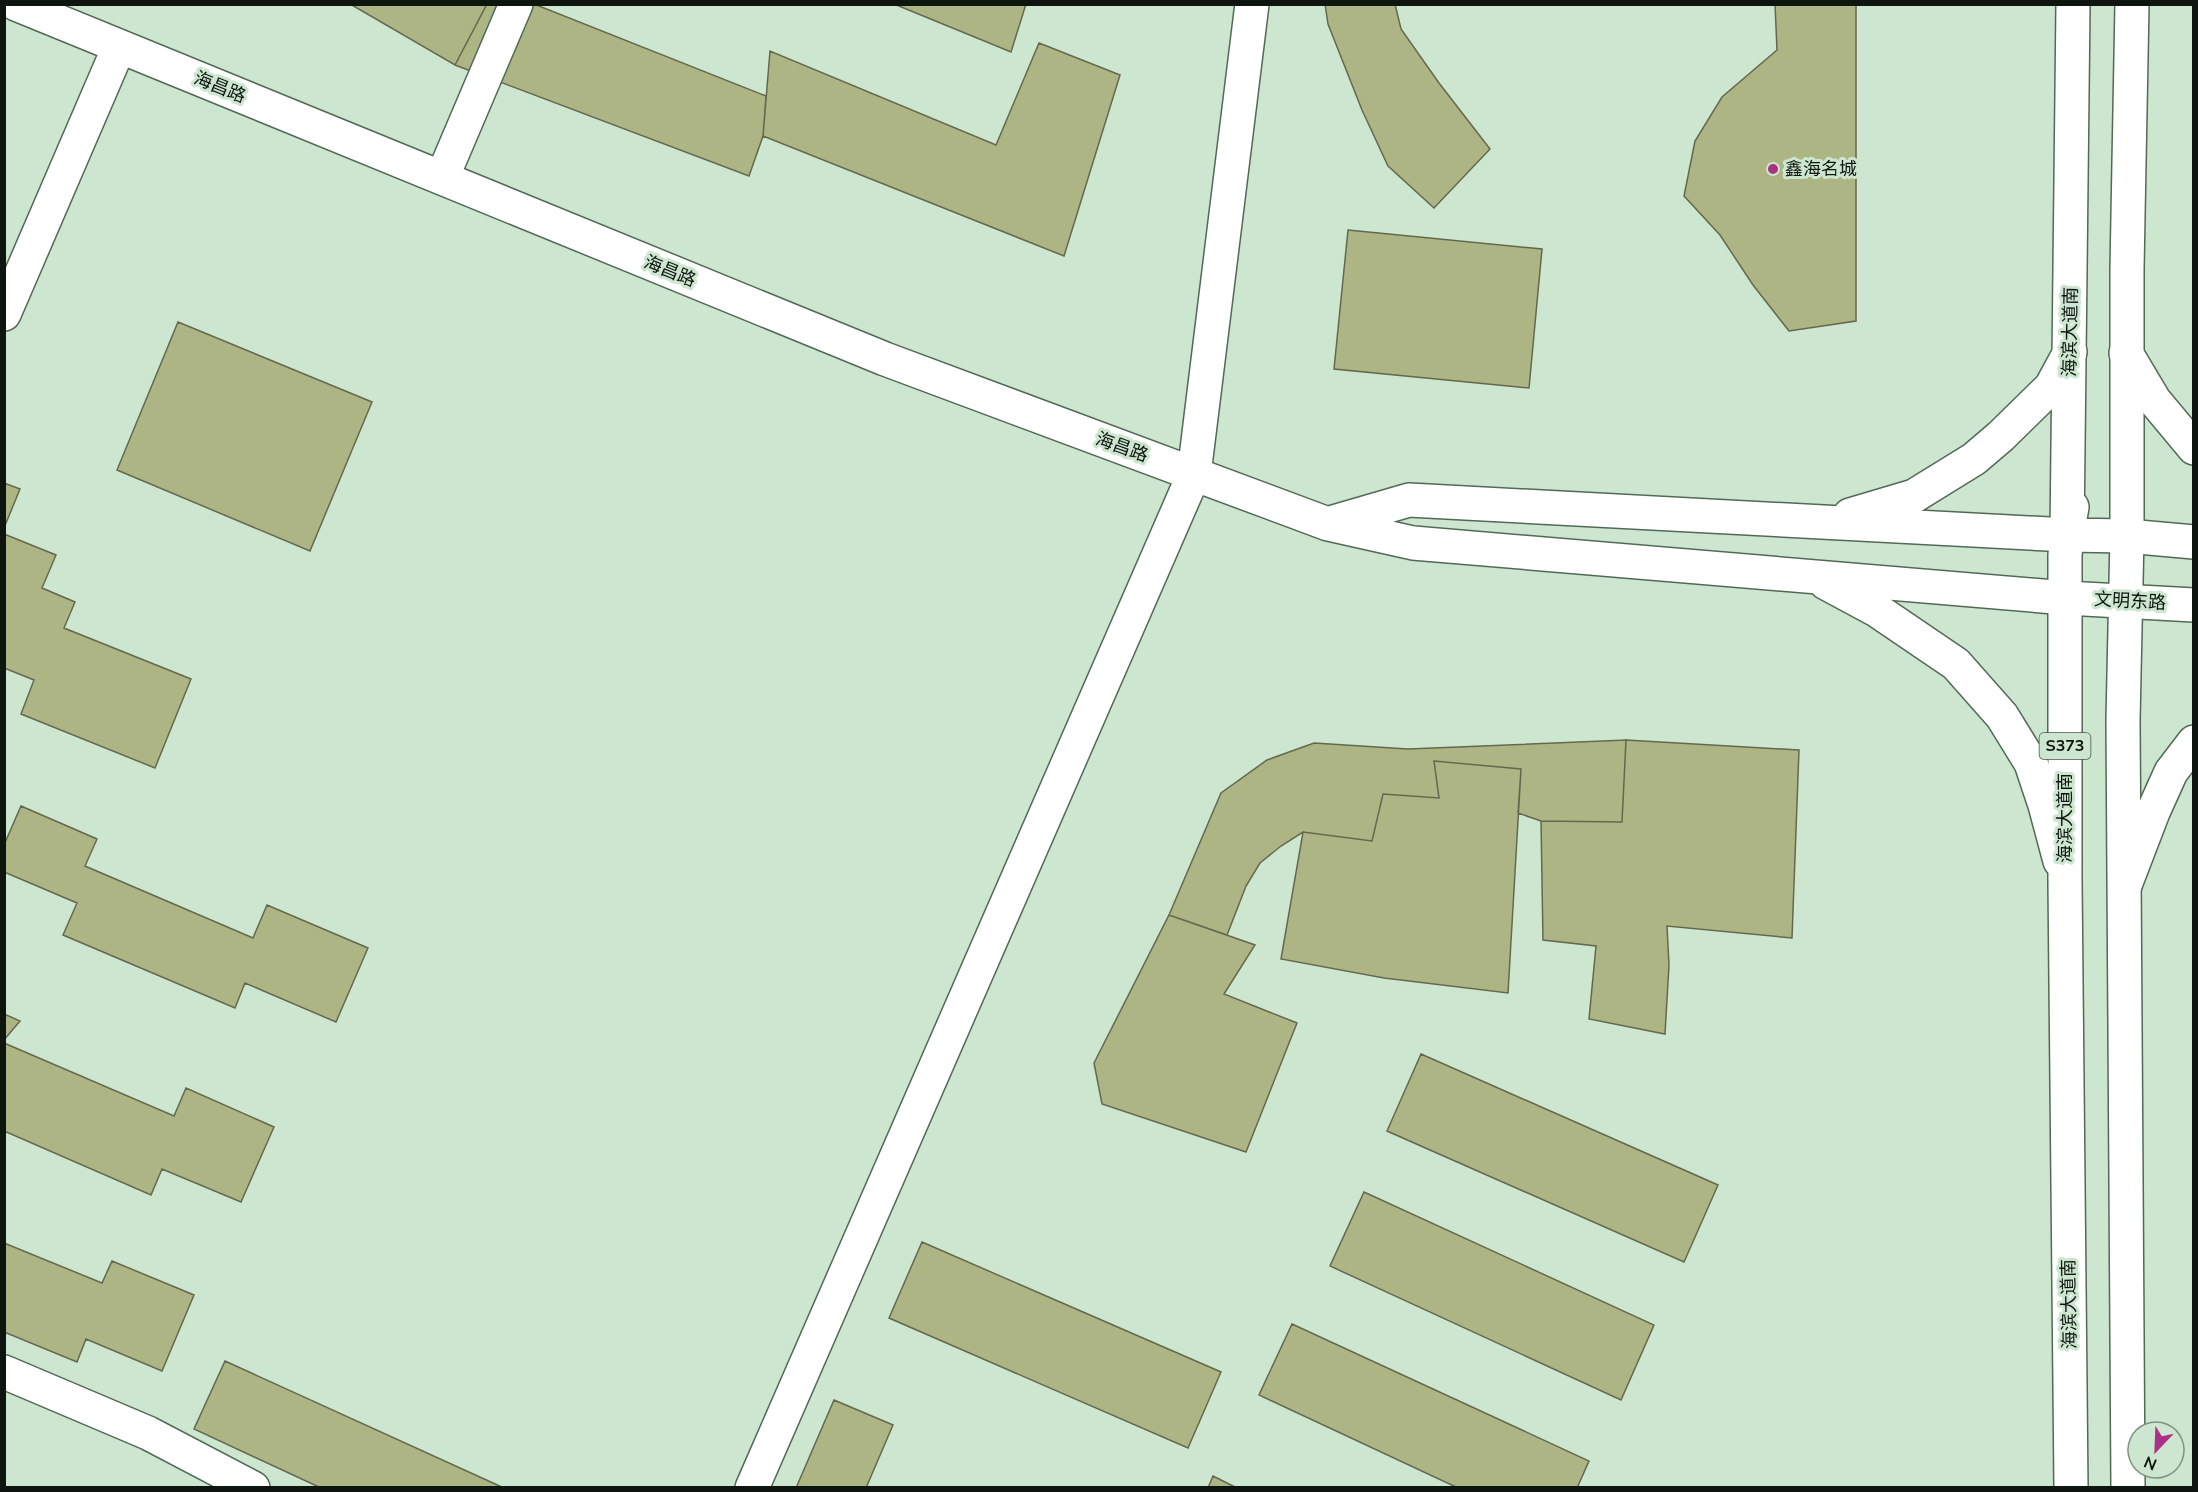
<svg xmlns="http://www.w3.org/2000/svg" width="2198" height="1492" font-family="'Nunito Sans','Noto Sans SC',sans-serif">
  <style>
    .building { fill: #adb584; stroke: #64684e; stroke-width: 1.5 }
    .lines { fill: none; stroke-linecap: round; stroke-linejoin: round }
    .minor-casing { stroke: #526956; stroke-width: 36 }
    .major-casing { stroke: #526956; stroke-width: 36 }
    .minor { stroke: #fff; stroke-width: 33 }
    .major { stroke: #fff; stroke-width: 33 }
    .poi-dot { fill: #aa3186; stroke: #cde6d0; stroke-width: 2 }
    .labels { text-anchor: middle; dominant-baseline: central; stroke-width: 6; stroke-linejoin: round; paint-order: stroke }
    .shield { fill: #cde6d0; stroke: #475448; stroke-width: 1.5 }
    .shield-label { font-size: 16px; font-weight: bold; fill: #0d150e }
    .street-label { font-size: 18px; fill: #0d150e; stroke: #cde6d0 }
    .poi-label { font-size: 18px; fill: #0d150e; stroke: #cde6d0; text-anchor: start }
  </style>
  <rect width="100%" height="100%" fill="#cde6d0"/>
  <!-- building -->
  <path class="building" d="M350,4H487L455,65Z
    M487,4H534L766,96L763,136L749,176L455,65Z
    M894,4H1026L1011,52Z
    M1325,4H1395L1401,29L1439,83L1490,149L1434,208L1388,166L1362,110L1328,24Z
    M1775,4H1856V321L1789,331L1753,285L1720,235L1684,196L1695,141L1722,97L1777,50Z
    M1039,43L1120,75L1064,256L763,136L770,51L996,145Z
    M1348,230L1542,249L1529,388L1334,369Z
    M178,322L372,402L310,551L117,470Z
    M4,483L20,489L4,528Z
    M4,534L56,555L42,588L75,602L64,628L191,679L155,768L21,714L34,680L4,668Z
    M1626,740L1799,750L1792,938L1667,926L1669,965L1665,1034L1589,1019L1596,946L1543,940L1541,821L1622,822Z
    M1626,740L1622,822L1541,821L1518,813L1521,769L1434,761L1439,798L1383,794L1372,841L1303,832L1281,846L1260,863L1246,886L1227,935L1169,915L1221,793L1267,760L1314,743L1408,749Z
    M1434,761L1521,769L1508,993L1384,978L1281,959L1303,832L1372,841L1383,794L1439,798Z
    M21,806L97,839L85,866L253,938L267,905L368,948L336,1022L245,983L235,1008L63,935L77,903L4,872V845Z
    M1169,915L1255,945L1224,994L1297,1023L1246,1152L1102,1104L1094,1063Z
    M4,1014L20,1021L4,1040Z
    M4,1043L174,1116L186,1088L274,1127L241,1202L162,1169L151,1195L4,1131Z
    M1421,1054L1718,1185L1684,1262L1387,1131Z
    M1364,1192L1654,1325L1621,1400L1330,1266Z
    M922,1242L1221,1372L1188,1448L889,1318Z
    M4,1243L102,1283L112,1261L194,1295L162,1371L86,1339L77,1362L4,1332Z
    M1292,1324L1589,1461L1577,1488H1458L1259,1395Z
    M225,1361L504,1488H321L194,1429Z
    M834,1400L893,1425L866,1488H796Z
    M1213,1476L1237,1488H1208Z"/>
  <g class="lines">
    <!-- minor casing -->
    <g class="minor-casing">
      <path id="minor" d="M16,4L885,359L1328,524L1413,543L2066,598L2194,605
        M442,178L516,4
        M4,314L119,47
        M2126,353L2154,400L2194,448
        M1850,515L1914,496L1974,459L2001,436L2051,387L2070,352
        M1330,523L1409,500L2067,535L2072,507
        M2067,535L2127,536L2194,542
        M1826,583L1878,611L1956,664L2002,716L2031,763L2045,805L2060,861
        M2125,885L2153,812L2171,772L2194,742
        M4,1372L148,1433L253,1488
        M752,1488L1194,474L1252,4"/>
    </g>
    <!-- major casing -->
    <g class="major-casing">
      <path id="major" d="M2071,1488L2065,881V555L2067,535L2073,4
        M2128,1488L2123,720L2127,536V269L2132,4"/>
    </g>
    <!-- minor -->
    <use href="#minor" class="minor"/>
    <!-- major -->
    <use href="#major" class="major"/>
  </g>
  <!-- markers -->
  <circle class="poi-dot" cx="1773" cy="169" r="6"/>
  <g class="labels">
    <!-- shield labels -->
    <rect class="shield" x="2039.5" y="733" width="51" height="26" rx="4.5"/>
    <g class="shield-label">
      <text x="2065" y="746">S373</text>
    </g>
    <!-- street labels -->
    <g class="street-label">
      <text transform="translate(220 87) rotate(22)">海昌路</text>
      <text transform="translate(670 271) rotate(22)">海昌路</text>
      <text transform="translate(2070 332) rotate(-89)">海滨大道南</text>
      <text transform="translate(1122 447) rotate(20)">海昌路</text>
      <text transform="translate(2130 601) rotate(3)">文明东路</text>
      <text transform="translate(2065 818) rotate(-90)">海滨大道南</text>
      <text transform="translate(2069 1304) rotate(-91)">海滨大道南</text>
    </g>
    <!-- poi labels -->
    <g class="poi-label">
      <text x="1785" y="169">鑫海名城</text>
    </g>
  </g>
  <!-- border -->
  <rect width="2198" height="1492" fill="none" stroke="#0d150e" stroke-width="12"/>
  <!-- north arrow -->
  <g transform="translate(2156 1450) rotate(203)"><circle r="28" fill="#cde6d0" stroke="#809282" stroke-width="1.5"/>
  <path d="M0-4.5L10 22L0 15L-10 22Z" fill="#aa3186"/>
  <text y="-9" font-size="16" font-weight="bold" text-anchor="middle" fill="#0d150e">N</text>
  </g>
</svg>
